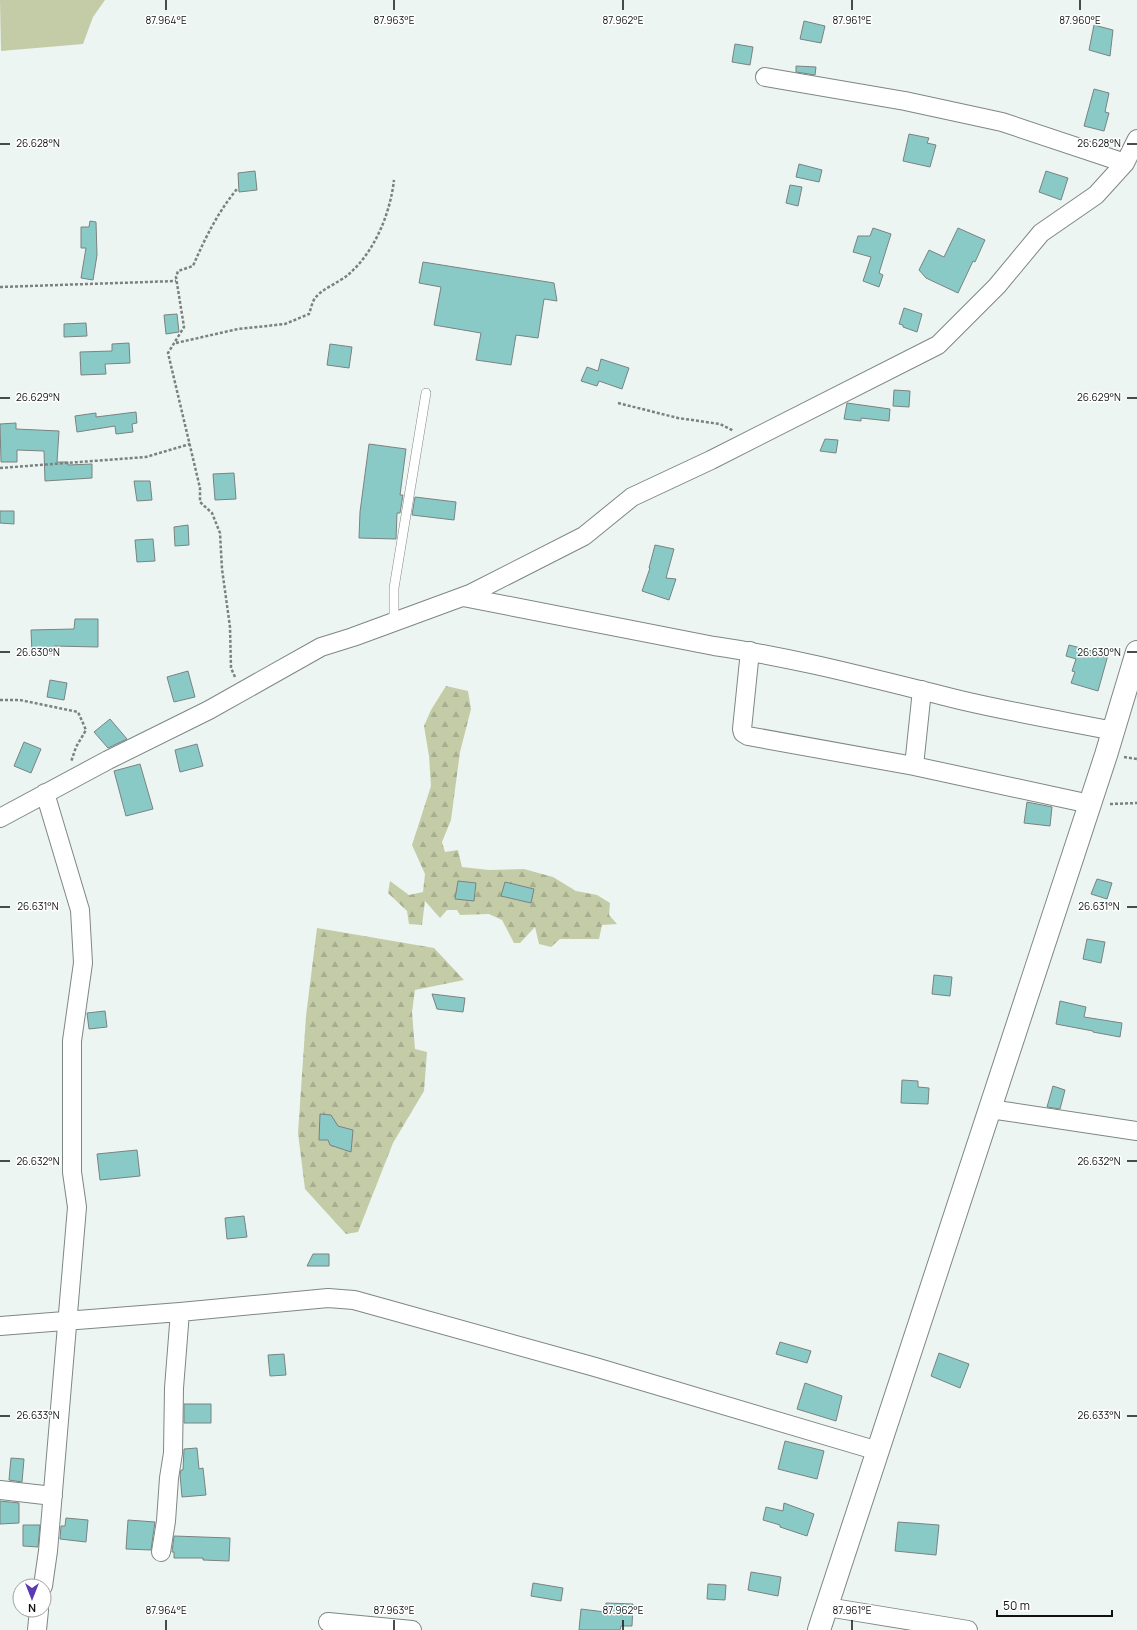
<svg xmlns="http://www.w3.org/2000/svg" width="1137" height="1630" font-family="Manrope,sans-serif">
  <style>
    .grass { fill: #c4cca7 }
    .forest { fill: url(#forest-firs) }
    .building { fill: #8acac6; stroke: #798382 }
    .lines { fill: none; stroke-linecap: round; stroke-linejoin: round }
    .service-casing { stroke: #7e8783; stroke-width: 10 }
    .minor-casing { stroke: #7e8783; stroke-width: 20 }
    .tertiary-casing { stroke: #7e8783; stroke-width: 24 }
    .path { stroke: #7b817f; stroke-width: 2.5; stroke-dasharray: 3 2; stroke-linecap: butt }
    .service { stroke: #fff; stroke-width: 9 }
    .minor { stroke: #fff; stroke-width: 18 }
    .tertiary { stroke: #fff; stroke-width: 22 }
    .ticks { fill: none; stroke: #101312; stroke-width: 1.5 }
    .ticks-label { font-size: 10px; text-anchor: middle; fill: #101312; stroke: #fff; stroke-width: 3; stroke-linejoin: round; paint-order: stroke }
  </style>
  <defs>
    <pattern id="forest-firs" width="22" height="20" patternUnits="userSpaceOnUse"><rect width="22" height="20" fill="#c4cca7"/><path d="M5 1l3.5 6h-7zM16 11l3.5 6h-7z" fill="#a7ae8f"/></pattern>
  </defs>
  <rect width="100%" height="100%" fill="#ecf5f1"/>
  <!-- grass -->
  <path class="grass" d="M0,0H105L93,17L83,44L1,51Z"/>
  <!-- forest -->
  <path class="forest" d="M446,686L468,691L471,709L460,752L451,820L442,842L445,852L458,850L462,867L489,870L524,869L553,877L576,891L597,895L610,903L609,915L617,924L602,925L599,939H560L551,947L539,944L535,927L520,943H514L502,920L489,914L460,915L457,910H447L440,918L425,901L422,925L409,924L407,911L388,893L390,881L409,895L423,892L425,874L412,845L431,786L429,756L424,726L431,710Z
    M317,928L434,948L464,980L415,990L412,1012L415,1049L427,1052L424,1091L393,1143L358,1232L346,1234L305,1189L298,1133L306,1016Z"/>
  <!-- building -->
  <path class="building" d="M804,21L825,26L821,43L800,39Z
    M1094,25L1113,30L1110,56L1089,50Z
    M735,44L753,47L750,65L732,62Z
    M796,66L816,67L815,75L796,72Z
    M1094,89L1109,93L1105,112L1109,113L1104,131L1084,126Z
    M909,134L929,138L927,143L936,145L930,167L903,161Z
    M799,164L822,170L819,182L796,177Z
    M255,171L257,190L239,192L238,173Z
    M1046,171L1068,178L1061,200L1039,192Z
    M790,185L802,187L798,206L786,203Z
    M90,221L96,222L97,255L93,280L81,278L86,248H81V227H89Z
    M873,228L891,234L879,273L883,275L879,287L863,281L871,257L853,252L858,236H870Z
    M958,228L985,240L975,262L973,261L958,293L926,278L919,270L929,250L944,257Z
    M423,262L554,283L557,301L544,299L538,338L516,335L511,365L476,360L481,333L434,325L441,287L419,283Z
    M904,308L922,314L917,332L903,327V325L899,324Z
    M177,314L179,332L166,334L164,315Z
    M86,323L87,336L64,337V324Z
    M129,343L130,363L105,364L106,374L81,375L80,352L112,351V344Z
    M330,344L352,347L349,368L327,365Z
    M601,359L629,368L622,389L599,381L597,386L581,381L587,367L598,371Z
    M894,390L910,391L909,407L893,406Z
    M847,403L890,409L889,421L861,418V421L844,419Z
    M136,412L137,423L132,424L133,432L116,434L115,426L77,432L75,416L96,413V417Z
    M16,423V429L59,431L57,462H68V465L92,464V478L45,481L44,451L17,450V462H1L0,424Z
    M825,439L838,440L836,453L820,451Z
    M369,444L406,449L400,495H403L400,513H397L396,539L359,538L360,512Z
    M234,473L236,499L215,500L213,474Z
    M134,481H150L152,500L137,501Z
    M415,497L456,502L454,520L412,515Z
    M0,511H14V524L0,523Z
    M188,525L189,545L175,546L174,527Z
    M153,539L155,561L137,562L135,540Z
    M655,545L674,549L666,578L676,579L669,600L642,591L650,568H649Z
    M75,619H98V647L54,646V653H32L31,630L74,629Z
    M1069,645L1108,655L1098,691L1071,683L1075,672L1072,671L1076,659L1066,656Z
    M188,671L195,697L174,702L167,677Z
    M50,680L67,683L64,700L47,697Z
    M110,719L127,739L108,748L94,732Z
    M24,742L41,749L31,773L14,766Z
    M197,744L203,766L180,772L175,750Z
    M140,764L153,809L126,816L114,771Z
    M1027,802L1052,807L1050,826L1024,823Z
    M1097,879L1112,883L1107,899L1091,894Z
    M458,881L476,883L474,901L455,899Z
    M505,882L534,889L531,903L501,896Z
    M1087,939L1105,942L1101,963L1083,959Z
    M934,975L952,977L950,996L932,994Z
    M432,994L465,998L463,1012L437,1009Z
    M1060,1001L1086,1007L1084,1017L1122,1023L1120,1037L1093,1032V1031L1056,1024Z
    M105,1011L107,1027L89,1029L87,1013Z
    M902,1080L918,1081V1087L929,1088L928,1104L901,1103Z
    M1053,1086L1065,1090L1060,1109L1047,1107Z
    M320,1114L331,1115L338,1126L353,1130L351,1152L330,1145L328,1140H319Z
    M137,1150L140,1176L100,1180L97,1154Z
    M244,1216L247,1237L227,1239L225,1218Z
    M313,1254H329V1266H307Z
    M780,1342L811,1351L807,1363L776,1354Z
    M939,1353L969,1364L960,1388L931,1376Z
    M284,1354L286,1375L270,1376L268,1355Z
    M805,1383L842,1396L836,1421L797,1409Z
    M184,1404H211V1423H184Z
    M785,1441L824,1451L817,1479L778,1469Z
    M197,1448L199,1469L203,1468L206,1495L182,1497L180,1474L181,1470H183L184,1449Z
    M11,1458L24,1459L22,1482L9,1480Z
    M0,1501L19,1503V1523L0,1524Z
    M784,1503L814,1514L807,1536L780,1527V1525L763,1520L766,1507L783,1511Z
    M66,1518L88,1520L86,1542L60,1539L61,1526H65Z
    M128,1520L155,1522L151,1550L126,1549Z
    M898,1522L939,1525L936,1555L895,1551Z
    M23,1525H40L38,1547L23,1546Z
    M174,1536L230,1538L229,1561L203,1560V1558H174V1552H172Z
    M751,1572L781,1577L778,1596L748,1590Z
    M533,1583L563,1588L561,1601L531,1596Z
    M708,1584L726,1585L725,1600L707,1599Z
    M606,1603L633,1604L632,1626H621L620,1630H579L581,1609L605,1612Z"/>
  <g class="lines">
    <!-- service casing -->
    <g class="service-casing">
      <path id="service" d="M394,622V588L426,393"/>
    </g>
    <!-- minor casing -->
    <g class="minor-casing">
      <path id="minor" d="M765,77L905,101L1002,122L1125,163
        M463,597L714,646C797,658 878,680 960,700C1011,712 1063,721 1114,731
        M750,651L742,729L743,733L748,736L914,766L1090,804
        M914,766L922,690
        M0,818L108,760L209,710L321,647L353,637L470,594L584,536L632,497L711,460L938,345L997,286L1041,233L1096,195L1125,163L1137,139
        M990,1109L1137,1131
        M0,1326L180,1312L328,1298L354,1300L595,1367L878,1451
        M0,1490L53,1496
        M161,1552L166,1521L169,1478L173,1453L174,1388L180,1312
        M43,1586L48,1551L77,1207L72,1172V1041L83,963L80,910L45,793
        M827,1607L968,1630
        M328,1622L412,1630
        M37,1630L39,1610"/>
    </g>
    <!-- tertiary casing -->
    <g class="tertiary-casing">
      <path id="tertiary" d="M819,1630L1106,755L1137,652"/>
    </g>
    <!-- path -->
    <path class="path" d="M0,287L176,281
      M176,343L238,329L285,324L309,314C311,309 312,301 316,297C322,289 340,282 349,274C375,251 390,214 394,180
      M618,403L678,418L720,424L734,431
      M0,468L146,457L190,444
      M235,677L231,668L230,627L222,569L220,533L212,513L200,502V488L168,353L184,327L176,277L178,271L193,266C205,238 218,212 237,189
      M0,700H20L78,712L86,730L76,747L71,762
      M1124,757L1137,759
      M1110,804L1137,803"/>
    <!-- service -->
    <use href="#service" class="service"/>
    <!-- minor -->
    <use href="#minor" class="minor"/>
    <!-- tertiary -->
    <use href="#tertiary" class="tertiary"/>
  </g>
  <!-- ticks -->
  <path class="ticks" d="M166,0V10M394,0V10M623,0V10M852,0V10M1080,0V10M0,144H10M1127,144H1137M0,398H10M1127,398H1137M0,652H10M1127,652H1137M0,907H10M1127,907H1137M0,1161H10M1127,1161H1137M0,1416H10M1127,1416H1137M166,1620V1630M394,1620V1630M623,1620V1630M852,1620V1630"/>
  <g class="ticks-label">
    <text x="166" y="24">87.964°E</text>
    <text x="394" y="24">87.963°E</text>
    <text x="623" y="24">87.962°E</text>
    <text x="852" y="24">87.961°E</text>
    <text x="1080" y="24">87.960°E</text>
    <text x="1099" y="147">26.628°N</text>
    <text x="38" y="147">26.628°N</text>
    <text x="1099" y="401">26.629°N</text>
    <text x="38" y="401">26.629°N</text>
    <text x="1099" y="656">26.630°N</text>
    <text x="38" y="656">26.630°N</text>
    <text x="1099" y="910">26.631°N</text>
    <text x="38" y="910">26.631°N</text>
    <text x="1099" y="1165">26.632°N</text>
    <text x="38" y="1165">26.632°N</text>
    <text x="1099" y="1419">26.633°N</text>
    <text x="38" y="1419">26.633°N</text>
    <text x="166" y="1614">87.964°E</text>
    <text x="394" y="1614">87.963°E</text>
    <text x="623" y="1614">87.962°E</text>
    <text x="852" y="1614">87.961°E</text>
  </g>
  <!-- north arrow -->
  <g transform="translate(32 1598) rotate(180)"><circle r="19" fill="#ffffff" stroke="#9fa1a0"/>
  <path d="M0-3L7 15L0 10L-7 15Z" fill="#5c3ab3"/>
  <text y="-6" font-size="11" font-weight="bold" text-anchor="middle" fill="#101312">N</text>
  </g>
  <!-- scale -->
  <path d="M997 1610v6h115v-6" fill="none" stroke="#101312" stroke-width="2"/>
  <text x="1003" y="1610" font-size="12" fill="#101312" stroke="#ffffff" stroke-width="3" paint-order="stroke">50 m</text>
</svg>
